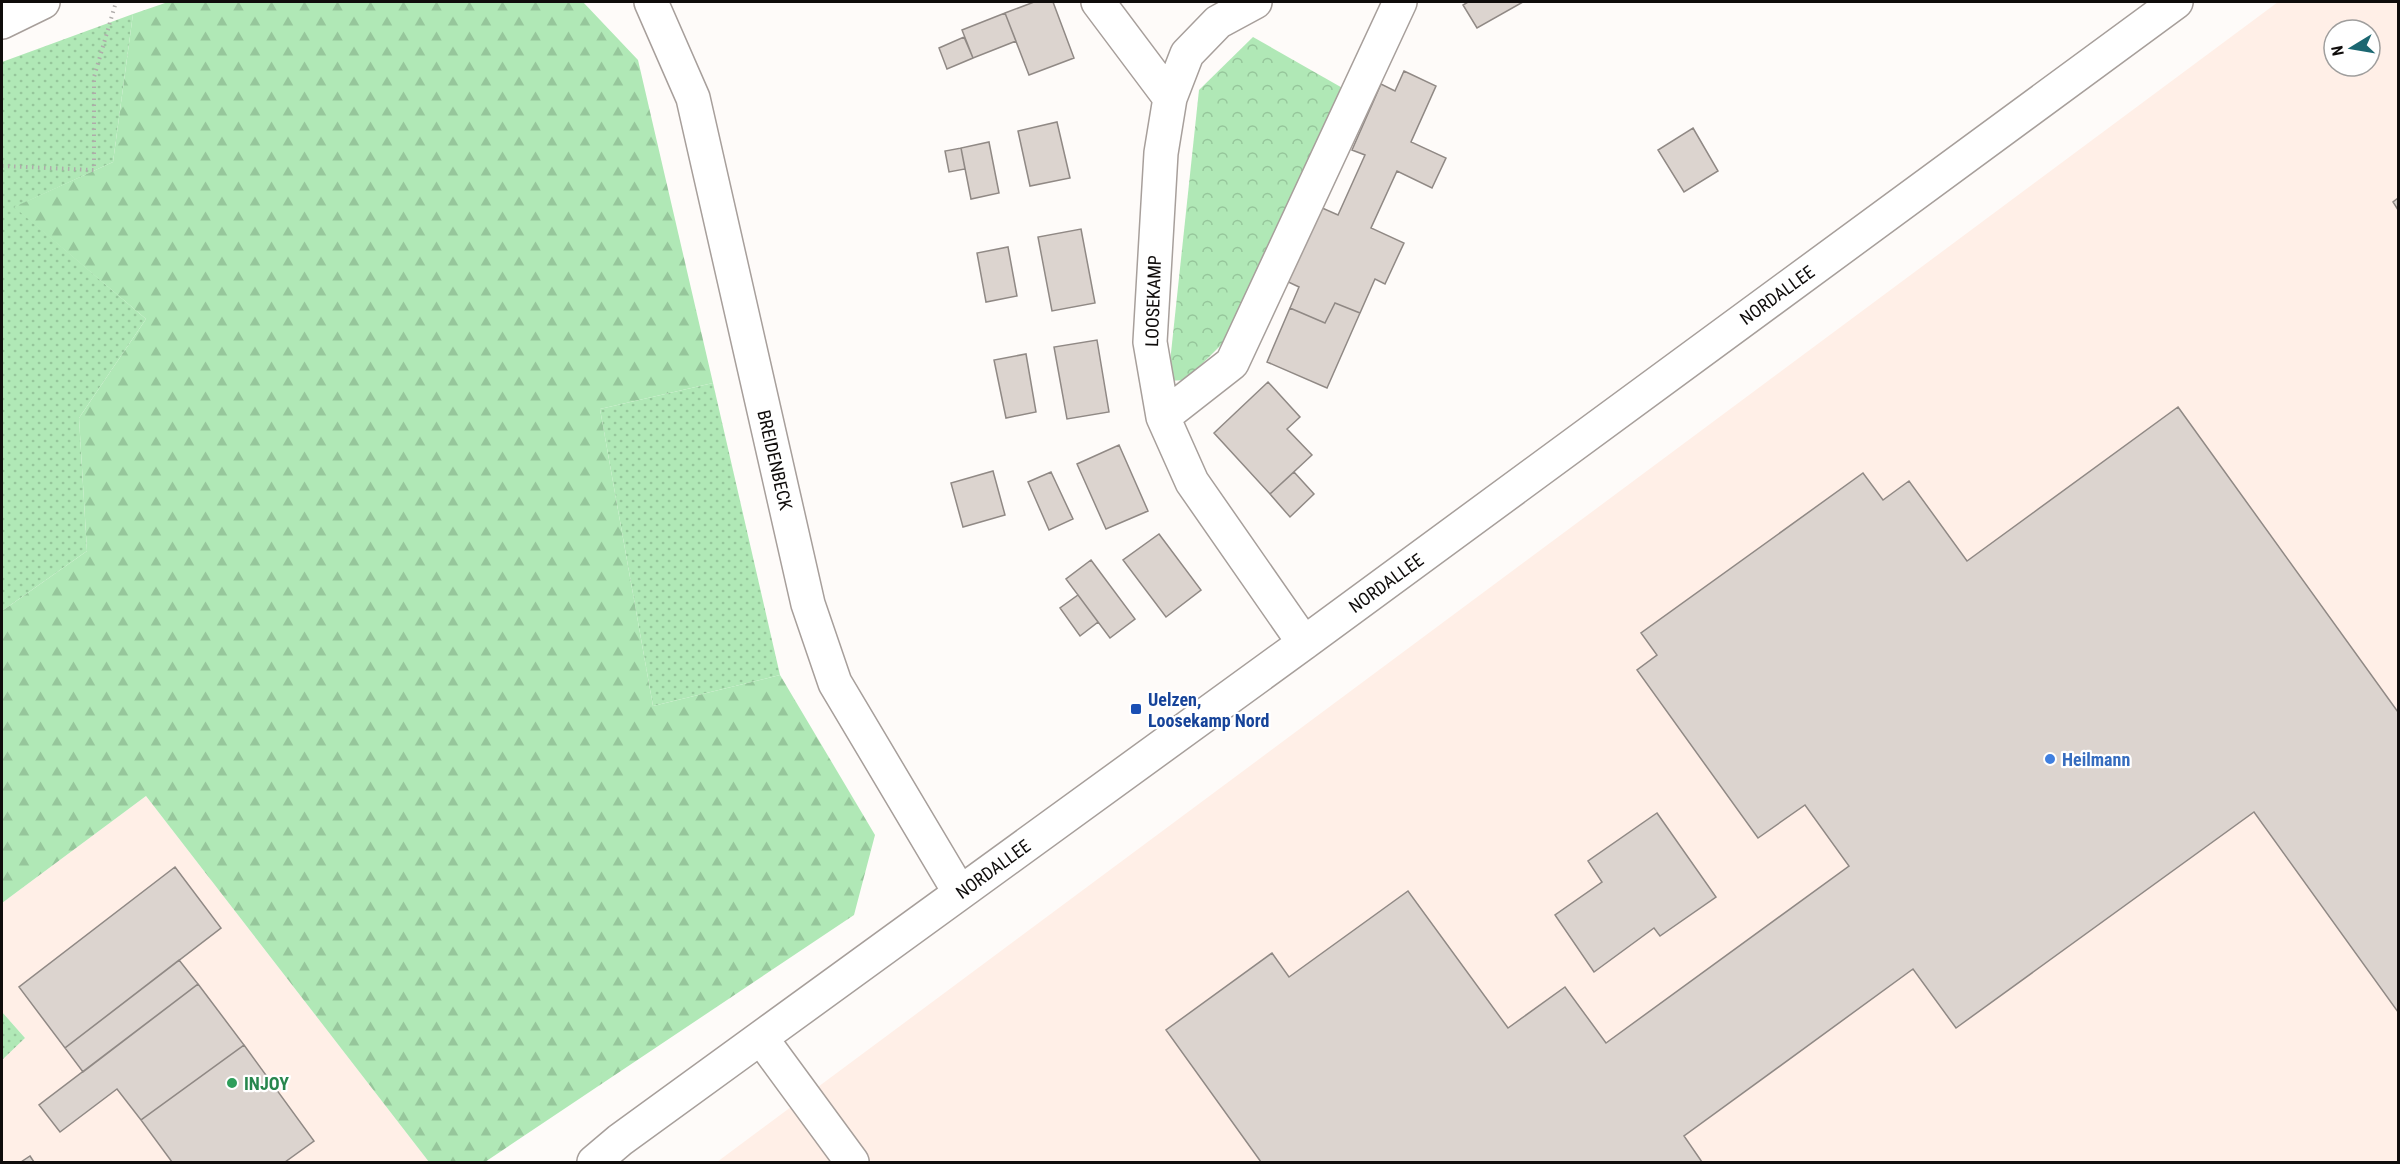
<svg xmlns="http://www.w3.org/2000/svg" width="2400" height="1164" font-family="'Roboto Condensed',sans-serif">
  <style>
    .built { fill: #ffefe7; fill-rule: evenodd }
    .grass { fill: url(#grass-dots) }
    .forest { fill: url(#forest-firs) }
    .park { fill: url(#park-crowns) }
    .building { fill: #dcd4cf; stroke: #908985; stroke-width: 1.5 }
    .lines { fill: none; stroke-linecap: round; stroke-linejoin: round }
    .minor-casing { stroke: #a79f9b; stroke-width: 36 }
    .path { stroke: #afacaa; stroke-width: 4; stroke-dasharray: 1.5 4.5; stroke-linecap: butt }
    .minor { stroke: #fff; stroke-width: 33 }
    .transit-dot { fill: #1a4fb4; stroke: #fff; stroke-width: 2 }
    .shop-dot { fill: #3f7fe0; stroke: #fff; stroke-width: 2 }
    .leisure-dot { fill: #2e9e5b; stroke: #fff; stroke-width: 2 }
    .labels { text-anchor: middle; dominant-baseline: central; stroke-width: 4.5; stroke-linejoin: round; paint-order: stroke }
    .street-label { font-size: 18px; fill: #0f0c0b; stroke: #fff }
    .transit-label { font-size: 18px; font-weight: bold; fill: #164399; stroke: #fff; text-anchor: start }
    .shop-label { font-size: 18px; font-weight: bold; fill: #366cbe; stroke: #fff; text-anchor: start }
    .leisure-label { font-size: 18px; font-weight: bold; fill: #27864d; stroke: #fff; text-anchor: start }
  </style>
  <defs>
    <pattern id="grass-dots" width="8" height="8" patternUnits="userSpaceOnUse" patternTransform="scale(1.5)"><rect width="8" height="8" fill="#b0e8b6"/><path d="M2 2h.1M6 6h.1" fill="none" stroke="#96c69b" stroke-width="1.8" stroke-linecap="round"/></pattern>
    <pattern id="forest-firs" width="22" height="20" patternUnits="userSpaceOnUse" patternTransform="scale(1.5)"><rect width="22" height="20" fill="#b0e8b6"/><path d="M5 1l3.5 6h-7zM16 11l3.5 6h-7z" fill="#96c69b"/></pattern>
    <pattern id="park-crowns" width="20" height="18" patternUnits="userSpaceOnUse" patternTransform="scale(1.5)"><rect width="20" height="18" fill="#b0e8b6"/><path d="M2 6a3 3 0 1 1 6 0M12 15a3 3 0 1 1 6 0" fill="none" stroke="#96c69b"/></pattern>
  </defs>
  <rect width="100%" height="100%" fill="#fefbf9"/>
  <!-- built -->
  <path class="built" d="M2278,2H2398V1162H717ZM2334,30H2370V66H2334Z
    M146,796L429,1162H2V1060L25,1038L2,1012V903Z"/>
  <!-- grass -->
  <path class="grass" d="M133,14L113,162L15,207L146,319L79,418L87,551L2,611V62Z
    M713,383L780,675L653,706L600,409Z
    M2,1012L25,1038L2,1060Z"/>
  <!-- forest -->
  <path class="forest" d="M168,2H583L638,60L713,383L600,409L653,706L780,675L875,835L854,915L485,1162H429L146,796L2,903V611L87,551L79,418L146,319L14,207L113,162L133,14Z"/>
  <!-- park -->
  <path class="park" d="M1253,37L1346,90L1229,337L1186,380L1168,381L1199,90Z"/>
  <!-- building -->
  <path class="building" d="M1034,2H1053L1074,58L1029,75L1005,13Z
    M1468,2H1523L1477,28L1463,5Z
    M1005,13L1016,41L973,58L962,30Z
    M964,37L973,58L947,69L939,48Z
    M1404,71L1436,86L1411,142L1446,158L1432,188L1397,171L1371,228L1404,243L1385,284L1375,279L1360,313L1335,303L1325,323L1290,308L1299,287L1286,281L1320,207L1338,215L1365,155L1352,150L1381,84L1395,91Z
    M1057,122L1070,178L1030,186L1018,131Z
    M1693,128L1718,171L1684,192L1658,150Z
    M989,142L999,193L971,199L961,148Z
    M961,148L965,169L949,172L945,151Z
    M2398,198V210L2393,202Z
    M1081,229L1095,303L1052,311L1038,237Z
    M1008,247L1017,296L986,302L977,253Z
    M1335,303L1360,313L1327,388L1267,362L1290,308L1325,323Z
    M1097,340L1109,412L1067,419L1054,347Z
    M1026,354L1036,412L1006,418L994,360Z
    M1268,382L1300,417L1287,429L1312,455L1270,494L1214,433Z
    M2178,407L2398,712V1012L2254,812L1956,1028L1913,969L1684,1136L1702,1162H1261L1166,1030L1272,953L1289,977L1408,891L1508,1028L1565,987L1606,1043L1849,866L1805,805L1758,838L1637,670L1657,655L1641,633L1863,473L1883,500L1909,481L1967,561Z
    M1119,445L1148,511L1106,529L1077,464Z
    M993,471L1005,515L963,527L951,483Z
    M1051,472L1073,519L1049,530L1028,482Z
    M1294,472L1314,494L1290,517L1270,494Z
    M1159,534L1201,590L1166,617L1123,560Z
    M1091,560L1135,619L1110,638L1066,579Z
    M1078,595L1098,622L1080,636L1060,608Z
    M1657,813L1716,897L1660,936L1654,928L1594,972L1555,915L1602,882L1588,861Z
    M175,867L221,928L65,1048L19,987Z
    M179,960L198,984L83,1072L65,1048Z
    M198,984L244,1045L141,1120L117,1089L60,1132L39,1105Z
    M244,1045L314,1141L285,1162H172L141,1120Z
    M30,1156L34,1162H21Z"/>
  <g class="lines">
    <!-- minor casing -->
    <g class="minor-casing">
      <path id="minor" d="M651,2L693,98L808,604L835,683L960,893
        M1098,2L1170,98
        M1255,2L1218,22L1187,54L1170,98L1161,153L1150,342L1163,417L1192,482L1304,643
        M2,22L43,2
        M1163,417L1232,363L1400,2
        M761,1038L852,1162
        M594,1162L620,1140L1304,643L2176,2"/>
    </g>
    <!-- path -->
    <path class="path" d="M2,166L94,170V77L116,2"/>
    <!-- minor -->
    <use href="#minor" class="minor"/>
  </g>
  <!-- markers -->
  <rect class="transit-dot" x="1130" y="703" width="12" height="12" rx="3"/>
  <circle class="shop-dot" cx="2050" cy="759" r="6"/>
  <circle class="leisure-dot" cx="232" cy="1083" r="6"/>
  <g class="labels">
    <!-- street labels -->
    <g class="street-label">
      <text transform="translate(1777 295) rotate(-36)">NORDALLEE</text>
      <text transform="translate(1153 301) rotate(-88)">LOOSEKAMP</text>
      <text transform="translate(775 460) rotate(77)">BREIDENBECK</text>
      <text transform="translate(1386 583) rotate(-36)">NORDALLEE</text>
      <text transform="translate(993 869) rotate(-36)">NORDALLEE</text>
    </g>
    <!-- transit labels -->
    <g class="transit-label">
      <text x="1148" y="699">Uelzen,<tspan x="1148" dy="21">Loosekamp Nord</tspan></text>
    </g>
    <!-- shop labels -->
    <g class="shop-label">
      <text x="2062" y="759">Heilmann</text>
    </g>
    <!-- leisure labels -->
    <g class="leisure-label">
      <text x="244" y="1083">INJOY</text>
    </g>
  </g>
  <!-- border -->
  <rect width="2400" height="1164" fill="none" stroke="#0f0c0b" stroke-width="6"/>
  <!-- north arrow -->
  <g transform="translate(2352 48) rotate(259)"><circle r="28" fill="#ffffff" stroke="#9f9e9d" stroke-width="1.5"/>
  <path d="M0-4.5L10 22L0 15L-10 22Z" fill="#1b6771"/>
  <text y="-9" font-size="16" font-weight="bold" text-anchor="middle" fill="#0f0c0b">N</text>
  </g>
</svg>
